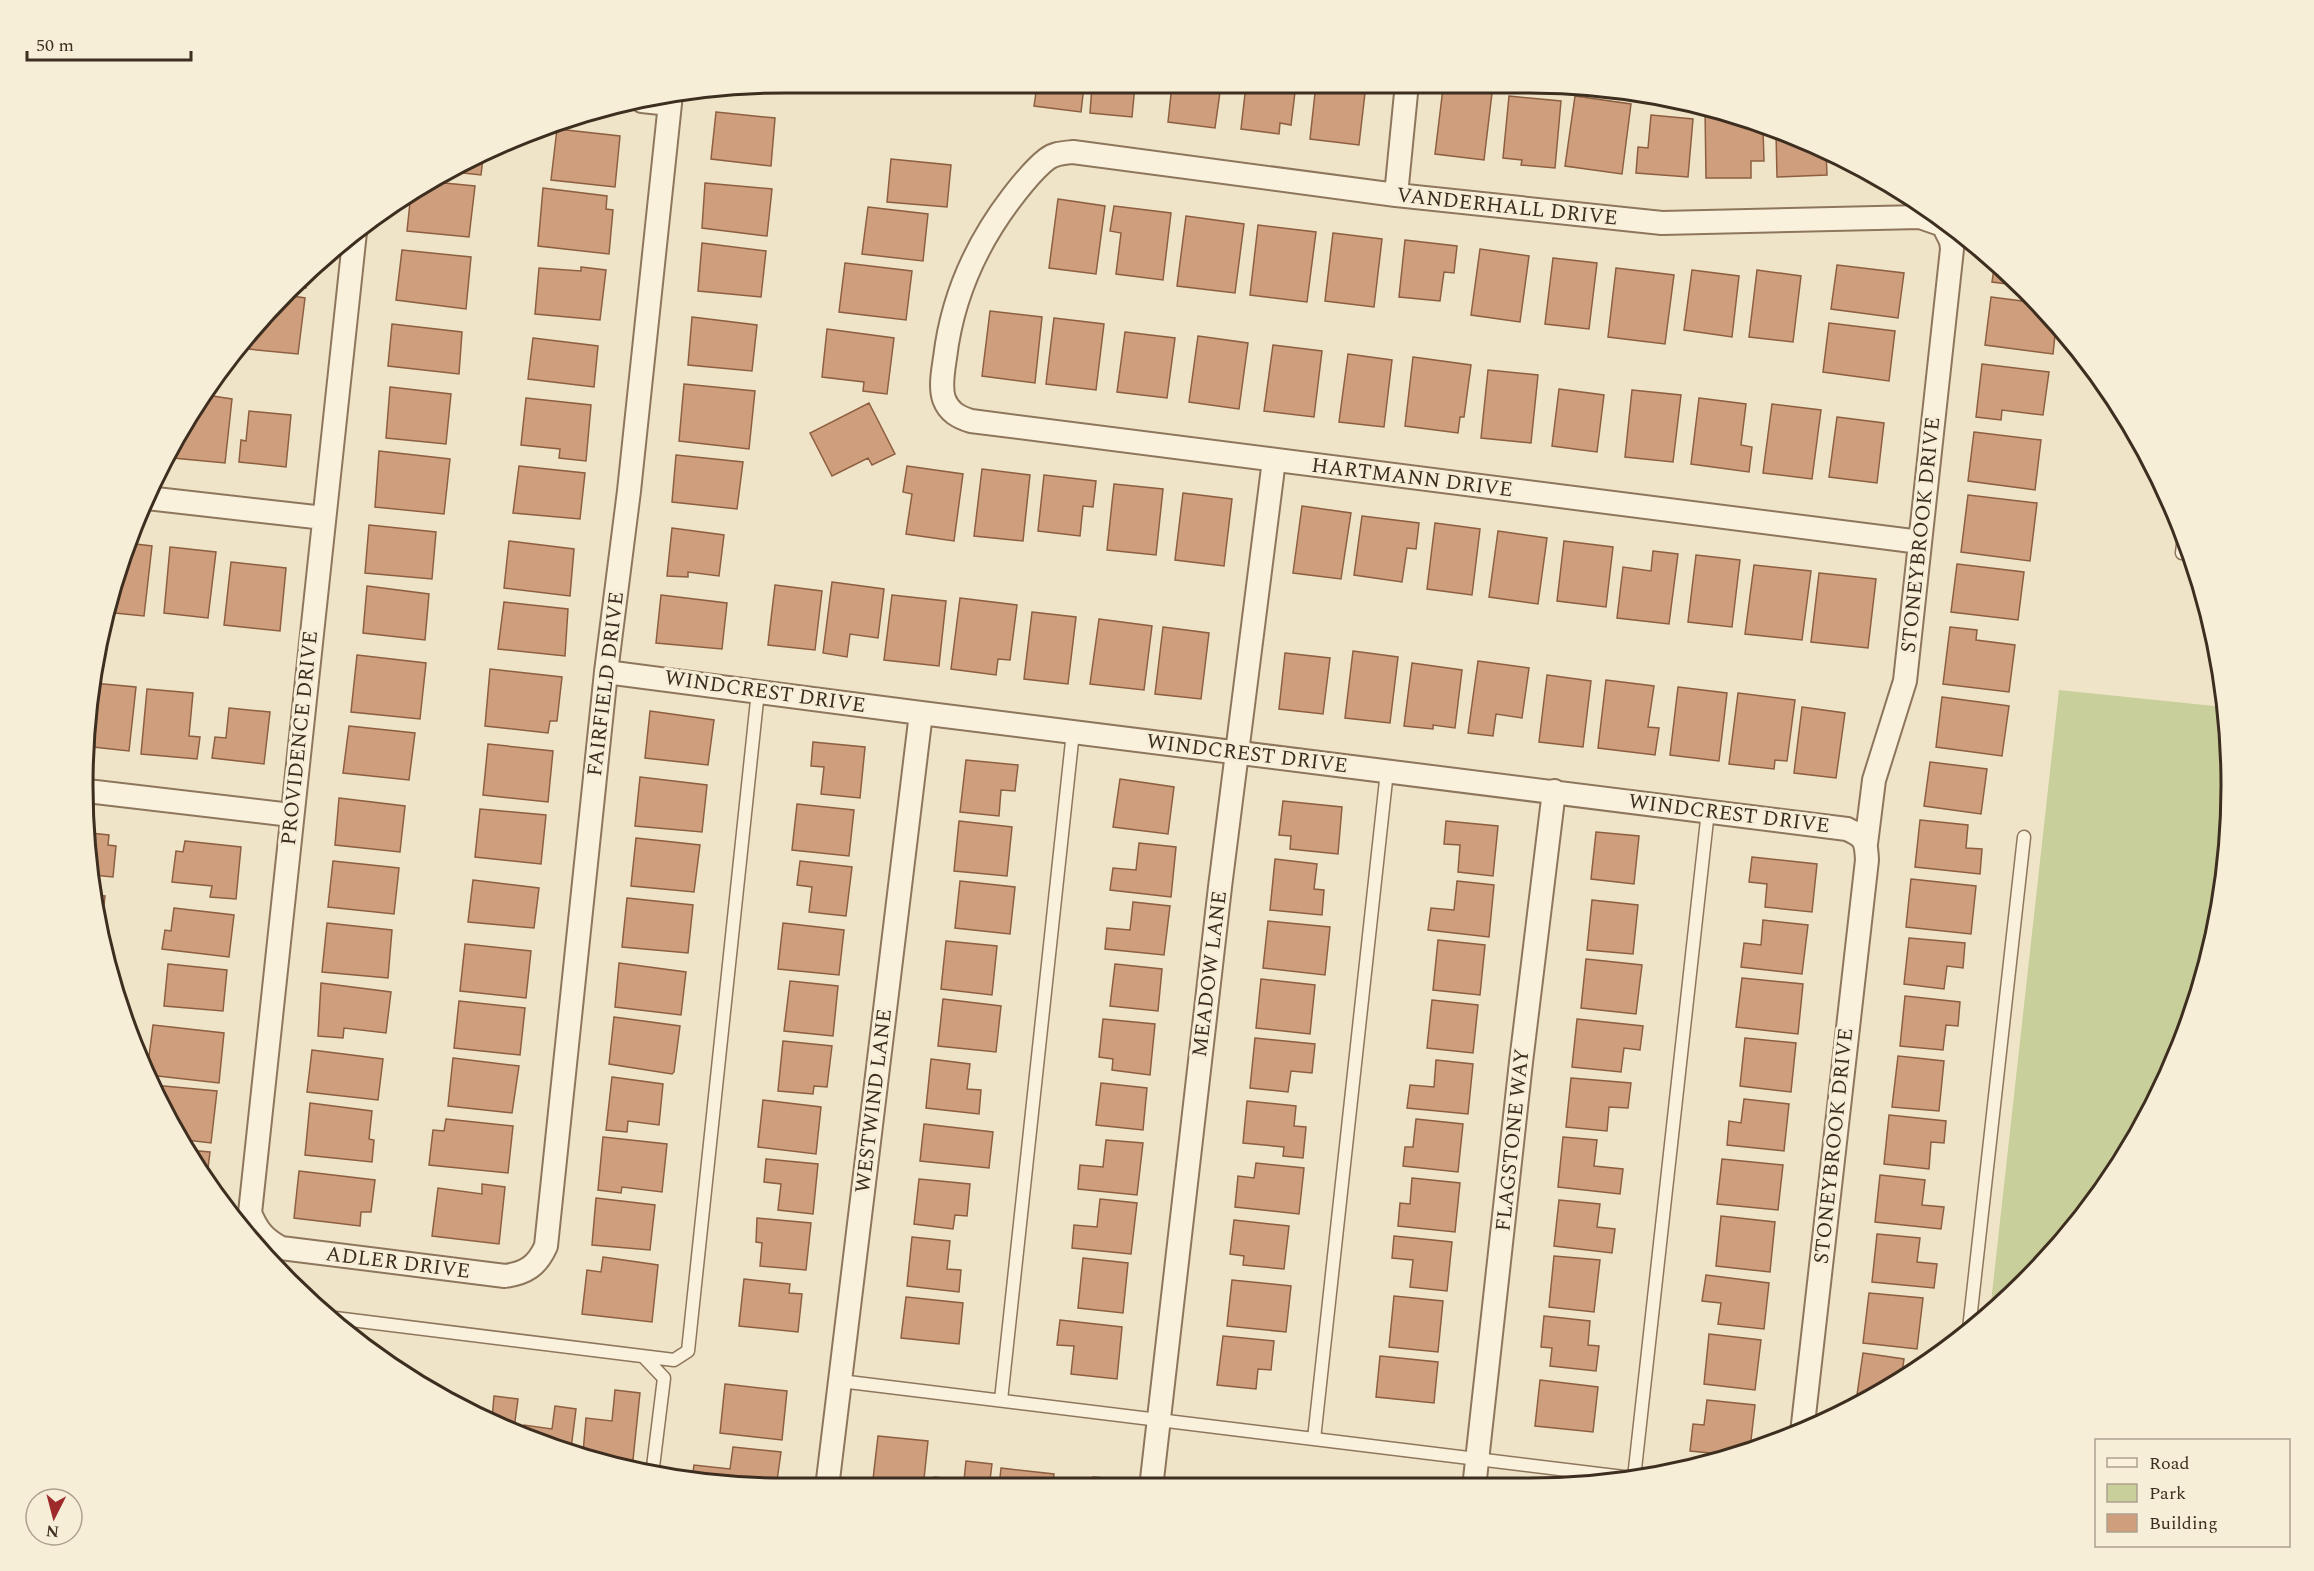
<svg xmlns="http://www.w3.org/2000/svg" width="2314" height="1571" font-family="Spectral,serif">
  <style>
    .green { fill: #c9cf9b }
    .building { fill: #cf9f7d; stroke: #8d5f41; stroke-width: 1.5 }
    .lines { fill: none; stroke-linecap: round; stroke-linejoin: round }
    .lane-casing { stroke: #8d765c; stroke-width: 15 }
    .street-casing { stroke: #8d765c; stroke-width: 26 }
    .lane { stroke: #faf1dc; stroke-width: 12 }
    .street { stroke: #faf1dc; stroke-width: 22 }
    .labels { text-anchor: middle; dominant-baseline: central; stroke-width: 6; stroke-linejoin: round; paint-order: stroke }
    .street-label { font-size: 21px; fill: #3d2e20; stroke: #f7eed8 }
    .rim { fill: none; stroke: #3d2e20; stroke-width: 3 }
  </style>
  <rect width="100%" height="100%" fill="#f0e4c8"/>
  <!-- green -->
  <path class="green" d="M2059,690L2224,707L2231,785L2218,922L2178,1054L2113,1176L2026,1282L1990,1311Z"/>
  <!-- building -->
  <path class="building" d="M1296,84L1291,125L1280,123L1279,134L1241,129L1246,85Z
    M1316,84H1366L1359,145L1310,139Z
    M1135,85L1132,117L1090,113L1092,86Z
    M1172,85H1221L1215,128L1168,122Z
    M1037,86H1084L1081,112L1034,106Z
    M1443,88L1492,93L1484,160L1435,154Z
    M1509,96L1561,101L1555,168L1521,165L1522,160L1503,158Z
    M1575,96L1631,104L1622,174L1565,166Z
    M1705,109L1763,129L1764,161H1751V178H1706Z
    M716,112L775,118L771,166L711,159Z
    M1651,115L1693,119L1688,177L1636,173L1638,147L1648,148Z
    M557,129L620,136L615,187L551,180Z
    M1776,133L1826,151L1827,175L1777,177Z
    M483,158L481,175L454,172Z
    M891,159L951,165L947,207L887,202Z
    M434,182L475,186L469,237L407,231L411,193Z
    M705,183L772,189L767,236L702,228Z
    M543,188L607,196L606,209L613,210L609,254L538,246Z
    M1058,199L1105,206L1096,274L1049,268Z
    M1114,206L1171,213L1163,280L1116,274L1121,233L1110,231Z
    M868,207L928,214L923,261L862,254Z
    M1186,216L1244,224L1235,293L1177,286Z
    M1258,225L1316,232L1307,302L1250,295Z
    M1333,233L1382,239L1374,307L1325,301Z
    M1405,240L1457,246L1454,273L1444,272L1440,301L1399,297Z
    M702,243L766,251L761,297L698,291Z
    M1480,249L1529,256L1520,322L1471,315Z
    M402,250L471,257L466,309L396,300Z
    M1553,258L1597,263L1589,329L1545,324Z
    M1995,261L2023,286L1992,282Z
    M845,263L912,271L906,320L839,312Z
    M1837,265L1904,273L1898,318L1831,309Z
    M581,267L606,270L600,320L535,314L539,268L581,271Z
    M1616,268L1674,275L1665,344L1608,337Z
    M1692,270L1739,276L1732,337L1684,330Z
    M1757,270L1801,276L1793,342L1749,337Z
    M308,272L306,288L294,287Z
    M286,295L305,298L298,354L237,348Z
    M1991,297L2038,303L2056,326L2053,354L1985,345Z
    M990,311L1042,317L1035,383L982,376Z
    M692,317L757,325L752,371L688,365Z
    M1054,318L1104,324L1096,390L1046,384Z
    M1829,323L1895,331L1889,381L1823,372Z
    M392,324L462,332L459,374L388,366Z
    M827,329L894,338L887,394L863,391L864,382L822,377Z
    M1125,332L1175,338L1167,398L1117,392Z
    M1198,336L1248,343L1239,409L1189,402Z
    M533,338L598,346L594,387L528,379Z
    M1273,345L1322,351L1314,417L1264,411Z
    M1348,354L1392,360L1384,427L1339,422Z
    M1413,357L1471,365L1464,417H1460L1458,433L1405,426Z
    M1982,364L2049,372L2043,415L2002,410L2001,420L1976,417Z
    M1488,370L1538,375L1531,443L1481,438Z
    M684,384L755,391L749,449L679,441Z
    M390,387L451,394L446,444L386,438Z
    M1559,389L1604,395L1597,452L1552,446Z
    M1632,390L1681,395L1673,462L1625,457Z
    M206,395L232,399L225,463L173,458L174,451Z
    M526,398L591,405L586,461L559,458L560,449L521,445Z
    M1699,398L1746,404L1741,445L1752,447L1749,472L1691,464Z
    M869,403L895,454L872,465L868,458L832,476L810,433Z
    M1772,404L1821,410L1812,479L1763,473Z
    M249,411L291,415L286,467L239,462L241,440L246,441Z
    M1837,417L1884,423L1877,483L1829,477Z
    M1974,432L2041,440L2035,490L1968,481Z
    M379,451L450,459L444,514L375,507Z
    M676,455L743,462L737,509L672,502Z
    M519,466L585,473L580,519L513,513Z
    M907,466L963,474L954,541L906,534L912,494L903,492Z
    M982,469L1030,475L1023,541L974,536Z
    M1044,475L1096,481L1093,507L1083,506L1080,536L1038,531Z
    M1114,484L1163,489L1156,555L1107,550Z
    M1183,493L1232,499L1224,566L1175,560Z
    M1968,495L2037,503L2030,561L1961,552Z
    M1302,506L1351,513L1341,579L1293,573Z
    M1362,516L1419,523L1416,549L1407,548L1402,582L1354,575Z
    M1435,523L1480,529L1472,595L1427,589Z
    M369,525L436,532L432,579L365,573Z
    M672,528L724,535L719,576L688,572V577L667,576Z
    M1498,531L1547,538L1538,604L1489,597Z
    M509,541L574,549L570,596L504,588Z
    M1564,541L1613,547L1606,607L1557,601Z
    M127,543L152,546L144,616L105,612Z
    M170,547L216,552L208,618L164,613Z
    M1653,551L1678,554L1669,624L1617,618L1623,567L1651,571Z
    M1696,555L1740,560L1732,627L1688,622Z
    M231,562L286,568L280,631L224,625Z
    M1957,564L2024,572L2018,620L1951,612Z
    M1754,565L1811,571L1802,640L1745,634Z
    M1819,573L1876,579L1868,648L1811,642Z
    M832,582L884,589L878,638L850,634L847,657L823,653Z
    M775,585L822,591L815,650L768,645Z
    M367,586L429,594L425,640L363,633Z
    M661,595L727,603L722,649L656,643Z
    M892,595L946,601L939,666L884,660Z
    M960,598L1017,605L1010,660L998,659L996,675L951,669Z
    M504,602L568,609L565,656L498,649Z
    M1032,612L1076,617L1068,684L1024,679Z
    M1099,619L1152,626L1144,690L1090,684Z
    M1163,627L1209,633L1201,699L1155,694Z
    M1950,627L1977,630L1976,640L2015,645L2009,692L1943,684Z
    M1353,651L1398,657L1390,723L1345,718Z
    M1285,653L1330,658L1323,714L1279,709Z
    M357,655L426,663L420,719L351,712Z
    M1478,661L1529,668L1522,718L1496,714L1493,736L1468,733Z
    M1412,663L1462,670L1455,728L1433,725V729L1404,726Z
    M490,669L562,677L557,721H550L548,733L485,726Z
    M1547,675L1591,681L1583,747L1539,742Z
    M1606,680L1654,686L1648,727L1659,728L1655,755L1598,748Z
    M93,683L136,687L129,751L84,746Z
    M1678,687L1727,693L1719,761L1670,755Z
    M147,689L193,693L189,736L200,737L197,759L141,754Z
    M1738,693L1795,700L1787,761L1775,760L1774,769L1729,764Z
    M1942,697L2009,706L2002,756L1936,747Z
    M1802,707L1845,713L1836,778L1794,773Z
    M229,708L270,712L264,764L212,758L215,737L226,738Z
    M650,711L714,720L708,765L645,758Z
    M349,726L415,733L409,780L343,773Z
    M813,742L865,747L860,798L821,794L824,767L811,766Z
    M488,744L553,751L548,802L483,795Z
    M966,760L1018,765L1015,791L1001,790L999,816L960,812Z
    M1930,762L1987,769L1981,814L1924,806Z
    M640,777L707,785L702,832L635,826Z
    M1120,779L1174,787L1168,834L1113,827Z
    M339,798L405,806L400,852L335,845Z
    M1283,801L1342,807L1338,854L1290,849L1291,836L1279,835Z
    M797,804L854,810L849,856L792,850Z
    M480,809L546,815L541,864L475,857Z
    M1920,820L1968,825L1966,848L1982,849L1980,874L1915,867Z
    M959,821L1012,827L1007,876L954,871Z
    M1446,821L1498,826L1493,876L1458,872L1460,845L1444,844Z
    M1596,832L1639,836L1634,884L1591,879Z
    M90,833L109,835L108,845L116,846L113,877L93,875Z
    M636,838L700,845L694,892L631,886Z
    M185,841L241,847L236,899L210,897L212,886L172,882L176,851L183,852Z
    M1139,843L1176,847L1171,897L1110,890L1113,868L1136,870Z
    M1752,857L1817,864L1812,912L1765,907L1767,884L1749,882Z
    M1275,859L1317,864L1314,889L1324,890L1322,915L1270,910Z
    M333,861L399,868L394,914L328,907Z
    M800,861L852,867L846,916L809,912L812,887L797,885Z
    M1911,879L1976,886L1971,934L1906,927Z
    M473,880L539,888L534,928L468,922Z
    M960,881L1015,887L1010,934L955,928Z
    M1457,881L1494,885L1489,937L1428,930L1431,908L1454,910Z
    M94,895L105,896L102,925L107,926L105,948H103L96,923Z
    M627,898L693,905L688,953L622,947Z
    M1592,900L1638,905L1633,954L1587,950Z
    M1133,902L1170,906L1164,955L1105,949L1107,928L1130,930Z
    M174,908L234,915L229,957L162,949L165,930L171,931Z
    M1763,920L1808,925L1802,974L1741,967L1744,943L1761,945Z
    M1268,921L1330,927L1325,975L1263,968Z
    M327,923L392,930L388,978L322,972Z
    M783,923L844,930L839,975L778,969Z
    M1909,938L1965,943L1963,968L1947,966L1944,989L1904,984Z
    M1438,940L1485,945L1480,995L1433,990Z
    M946,941L997,946L992,995L941,989Z
    M465,944L531,951L526,998L460,991Z
    M1586,959L1642,965L1636,1014L1581,1008Z
    M619,963L686,972L681,1015L615,1007Z
    M168,964L227,970L223,1011L164,1006Z
    M1115,964L1162,969L1158,1011L1110,1006Z
    M1742,978L1803,984L1798,1034L1736,1027Z
    M1261,979L1315,985L1310,1034L1256,1028Z
    M790,981L838,986L833,1036L784,1031Z
    M321,983L391,992L386,1033L344,1028L343,1038L318,1036Z
    M1905,996L1960,1002L1958,1026L1946,1025L1943,1050L1900,1046Z
    M943,999L1001,1006L996,1052L938,1046Z
    M1432,1000L1478,1005L1473,1053L1427,1048Z
    M459,1001L525,1008L520,1055L454,1048Z
    M614,1017L680,1026L674,1072L672,1074L609,1064Z
    M1103,1019L1155,1024L1150,1075L1112,1070L1113,1059L1099,1057Z
    M1577,1019L1643,1026L1640,1050L1624,1048L1621,1072L1572,1067Z
    M153,1025L224,1033L219,1083L149,1075L147,1072Z
    M1255,1038L1315,1044L1312,1073L1291,1071L1288,1092L1250,1088Z
    M1745,1038L1796,1043L1791,1092L1740,1086Z
    M783,1041L832,1046L827,1087L814,1086L813,1094L778,1091Z
    M312,1050L383,1059L378,1100L307,1092Z
    M1898,1056L1944,1061L1939,1111L1892,1107Z
    M453,1058L519,1066L512,1113L448,1106Z
    M931,1059L970,1064L967,1089L981,1090L979,1114L926,1108Z
    M1436,1060L1473,1064L1468,1114L1407,1108L1410,1085L1434,1087Z
    M612,1077L663,1084L659,1125L628,1121L627,1132L606,1130Z
    M1571,1078L1631,1083L1628,1108L1609,1107L1607,1131L1566,1127Z
    M1101,1083L1147,1088L1143,1130L1096,1125Z
    M153,1085L217,1091L211,1143L178,1139Z
    M1744,1099L1789,1104L1784,1151L1727,1145L1729,1121L1741,1123Z
    M763,1100L821,1107L816,1154L758,1147Z
    M1247,1101L1296,1106L1294,1126L1306,1127L1303,1158L1283,1156L1284,1147L1243,1143Z
    M310,1103L372,1111L369,1139L374,1140L372,1162L305,1155Z
    M1889,1115L1946,1121L1944,1143L1931,1142L1929,1169L1884,1164Z
    M446,1119L513,1126L508,1173L429,1165L433,1130L444,1131Z
    M1416,1119L1463,1124L1458,1172L1403,1166L1405,1147H1413Z
    M924,1124L993,1132L989,1168L920,1161Z
    M603,1137L667,1144L662,1192L622,1187L621,1193L598,1190Z
    M1563,1137L1597,1140L1594,1166L1623,1169L1620,1194L1558,1187Z
    M1106,1140L1143,1143L1137,1195L1078,1189L1080,1165L1103,1167Z
    M187,1150L210,1152L207,1176Z
    M766,1159L818,1164L813,1214L778,1210L781,1184L764,1182Z
    M1722,1159L1783,1165L1778,1210L1717,1204Z
    M1256,1163L1304,1168L1299,1214L1235,1207L1238,1176L1254,1178Z
    M299,1171L375,1180L371,1212H361L360,1226L294,1218Z
    M1880,1175L1925,1180L1922,1205L1944,1207L1941,1229L1875,1222Z
    M1412,1178L1460,1183L1455,1232L1398,1226L1400,1203L1410,1204Z
    M919,1179L970,1184L967,1216L955,1215L953,1229L914,1224Z
    M482,1184L505,1187L499,1244L432,1236L438,1188L482,1194Z
    M596,1198L655,1205L650,1250L592,1245Z
    M1100,1199L1137,1203L1131,1254L1072,1248L1074,1225L1097,1227Z
    M1559,1200L1600,1204L1597,1227L1615,1229L1612,1253L1554,1246Z
    M1721,1216L1775,1222L1770,1272L1716,1266Z
    M757,1218L811,1223L806,1270L760,1266L762,1243L756,1242Z
    M1234,1220L1289,1226L1284,1269L1243,1265L1244,1256L1230,1254Z
    M1877,1234L1920,1238L1917,1262L1937,1264L1934,1288L1872,1282Z
    M1394,1236L1452,1242L1447,1291L1410,1287L1413,1260L1392,1258Z
    M912,1237L950,1241L947,1269L961,1270L959,1292L907,1286Z
    M1554,1256L1600,1260L1594,1312L1549,1307Z
    M603,1257L658,1265L652,1322L582,1314L587,1270L601,1272Z
    M1083,1258L1128,1263L1123,1313L1078,1308Z
    M1706,1275L1769,1283L1764,1329L1718,1324L1721,1303L1702,1301Z
    M744,1279L790,1284L789,1293L802,1294L798,1332L739,1326Z
    M1232,1280L1291,1286L1286,1332L1227,1326Z
    M1869,1293L1923,1298L1917,1349L1863,1343Z
    M1394,1296L1443,1301L1438,1352L1389,1347Z
    M906,1297L963,1303L959,1344L901,1338Z
    M1544,1316L1590,1321L1588,1345L1599,1346L1596,1371L1550,1366L1552,1348L1541,1347Z
    M1060,1320L1122,1327L1117,1379L1071,1374L1074,1346L1057,1345Z
    M1709,1334L1761,1340L1755,1390L1704,1384Z
    M1223,1336L1274,1341L1271,1370L1258,1369L1256,1389L1217,1385Z
    M1863,1353L1904,1359L1901,1380L1859,1402H1856Z
    M1380,1356L1438,1362L1434,1403L1376,1397Z
    M1540,1380L1598,1387L1593,1432L1535,1426Z
    M725,1384L787,1391L782,1440L720,1433Z
    M615,1390L640,1393L632,1469L583,1453L586,1418L612,1421Z
    M494,1396L518,1399L514,1429L480,1418L492,1419Z
    M1707,1400L1755,1405L1750,1449L1732,1455L1690,1451L1693,1424L1704,1425Z
    M555,1406L576,1409L571,1449L524,1433V1425L552,1429Z
    M878,1436L928,1441L923,1488H872Z
    M733,1447L781,1452L776,1488L692,1479L694,1465L730,1469Z
    M966,1461L992,1464L989,1488H933L934,1477L964,1480Z
    M1001,1468L1054,1474L1052,1488H999Z
    M1093,1477L1115,1479L1113,1488H1092Z"/>
  <g class="lines">
    <!-- lane casing -->
    <g class="lane-casing">
      <path id="lane" d="M2182,553L2184,536
        M327,1317L674,1360L688,1351L758,691
        M1969,1329L2024,837
        M644,1357L664,1378L652,1475
        M840,1381L1632,1478
        M1001,1400L1073,732
        M1314,1439L1387,771
        M1634,1478L1708,811"/>
    </g>
    <!-- street casing -->
    <g class="street-casing">
      <path id="street" d="M642,101L670,104
        M1396,195L1407,83
        M355,232L250,1213C257,1230 264,1239 281,1248L505,1276C526,1273 537,1266 546,1246L606,672L629,491L671,94
        M147,498L324,518
        M606,672L921,713L1847,829C1865,837 1866,841 1867,860L1802,1433
        M87,791L291,815
        M1866,844L1874,780L1905,681L1952,249L1951,241L1943,225L1920,217L1662,223L1396,195L1073,152C1063,153 1055,153 1047,159C1034,169 1023,183 1013,196C976,244 952,298 945,358C943,371 940,387 944,399C949,412 958,417 971,421L1920,542
        M827,1488L921,713
        M1151,1488L1220,887L1274,460
        M1474,1488L1521,1062L1554,791"/>
    </g>
    <!-- lane -->
    <use href="#lane" class="lane"/>
    <!-- street -->
    <use href="#street" class="street"/>
  </g>
  <g class="labels">
    <!-- street labels -->
    <g class="street-label">
      <text transform="translate(1507 207) rotate(6)">VANDERHALL DRIVE</text>
      <text transform="translate(1412 478) rotate(7)">HARTMANN DRIVE</text>
      <text transform="translate(1921 535) rotate(-84)">STONEYBROOK DRIVE</text>
      <text transform="translate(606 684) rotate(-83)">FAIRFIELD DRIVE</text>
      <text transform="translate(765 692) rotate(8)">WINDCREST DRIVE</text>
      <text transform="translate(300 738) rotate(-84)">PROVIDENCE DRIVE</text>
      <text transform="translate(1247 754) rotate(7)">WINDCREST DRIVE</text>
      <text transform="translate(1729 814) rotate(7)">WINDCREST DRIVE</text>
      <text transform="translate(1210 974) rotate(-83)">MEADOW LANE</text>
      <text transform="translate(874 1101) rotate(-83)">WESTWIND LANE</text>
      <text transform="translate(1513 1140) rotate(-84)">FLAGSTONE WAY</text>
      <text transform="translate(1834 1146) rotate(-84)">STONEYBROOK DRIVE</text>
      <text transform="translate(398 1263) rotate(7)">ADLER DRIVE</text>
    </g>
  </g>
  <!-- crop -->
  <path d="M0 0H2314V1571H0ZM785 93H1529A692 692 0 0 1 2221 785V786A692 692 0 0 1 1529 1478H785A692 692 0 0 1 93 786V785A692 692 0 0 1 785 93Z" fill="#f7eed8" fill-rule="evenodd"/>
  <path class="rim" d="M785 93H1529A692 692 0 0 1 2221 785V786A692 692 0 0 1 1529 1478H785A692 692 0 0 1 93 786V785A692 692 0 0 1 785 93Z"/>
  <!-- legend -->
  <rect x="2095" y="1439" width="195" height="108" fill="#f7eed8" stroke="#ada18e" stroke-width="1.5"/>
  <rect x="2107" y="1458" width="30" height="9" fill="#faf1dc" stroke="#ada18e" stroke-width="1.5"/>
  <text x="2149" y="1469" font-size="18" fill="#3d2e20">Road</text>
  <rect x="2107" y="1484" width="30" height="18" fill="#c9cf9b" stroke="#ada18e" stroke-width="1.5"/>
  <text x="2149" y="1499" font-size="18" fill="#3d2e20">Park</text>
  <rect x="2107" y="1514" width="30" height="18" fill="#cf9f7d" stroke="#ada18e" stroke-width="1.5"/>
  <text x="2149" y="1529" font-size="18" fill="#3d2e20">Building</text>
  <!-- north arrow -->
  <g transform="translate(54 1517) rotate(186)"><circle r="28" fill="#f7eed8" stroke="#ada18e" stroke-width="1.5"/>
  <path d="M0-4.5L10 22L0 15L-10 22Z" fill="#9e2a2b"/>
  <text y="-9" font-size="16" font-weight="bold" text-anchor="middle" fill="#3d2e20">N</text>
  </g>
  <!-- scale -->
  <path d="M27 51v9h164v-9" fill="none" stroke="#3d2e20" stroke-width="3"/>
  <text x="36" y="51" font-size="18" fill="#3d2e20" stroke="#f7eed8" stroke-width="4.5" paint-order="stroke">50 m</text>
</svg>
